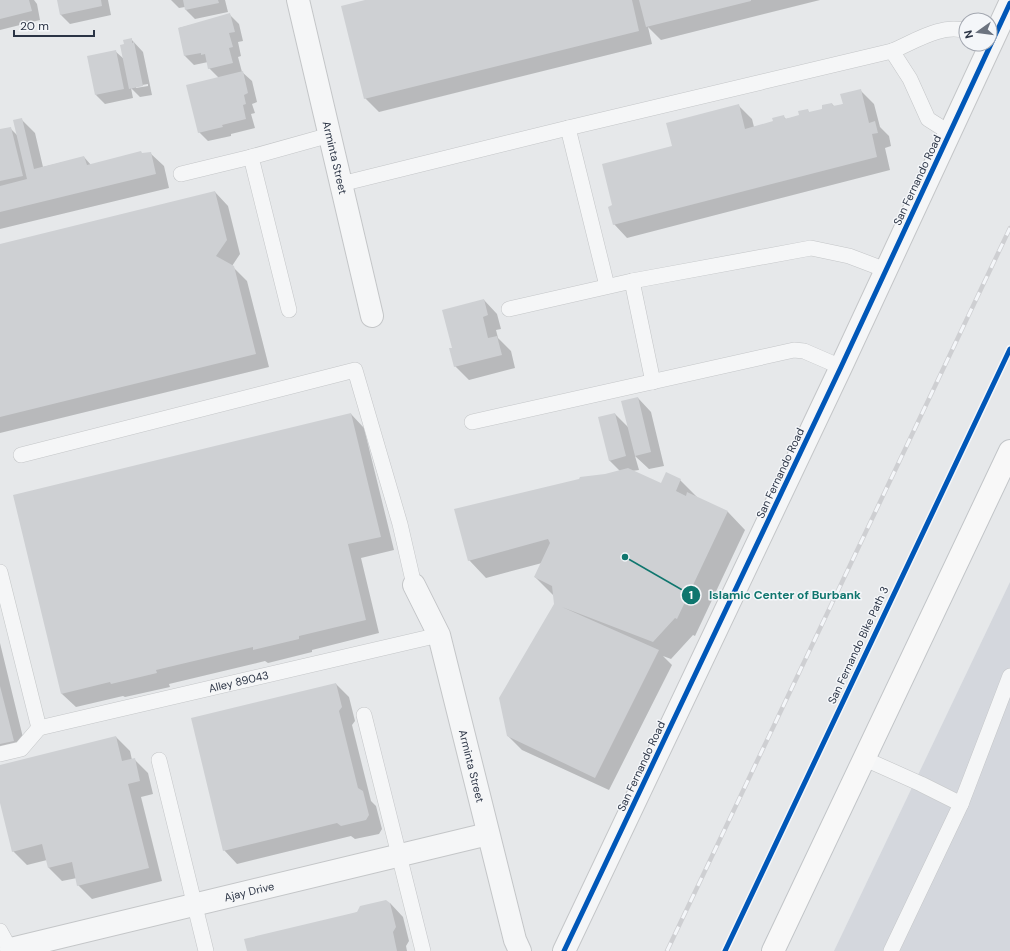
<svg xmlns="http://www.w3.org/2000/svg" width="1010" height="951" font-family="'DM Sans',sans-serif">
  <style>
    .built { fill: #d4d7dd }
    .shadow { fill: #0003; fill-rule: evenodd }
    .building { fill: #ced0d3 }
    .lines { fill: none; stroke-linecap: round; stroke-linejoin: round }
    .service-casing { stroke: #c4c6c8; stroke-width: 16 }
    .minor-casing { stroke: #c4c6c8; stroke-width: 24 }
    .primary-casing { stroke: #c2c5c8; stroke-width: 24 }
    .service { stroke: #f5f6f7; stroke-width: 15 }
    .minor { stroke: #f5f6f7; stroke-width: 22 }
    .primary { stroke: #f8f8f8; stroke-width: 22 }
    .rail-casing { stroke: #cecfd2; stroke-width: 4.5 }
    .rail { stroke: #f4f6f9; stroke-width: 3; stroke-dasharray: 9; stroke-linecap: butt }
    .cycleway-casing { stroke: #f4f6f9; stroke-width: 8 }
    .cycleway { stroke: #0057b8; stroke-width: 5 }
    .labels { text-anchor: middle; dominant-baseline: central; stroke-width: 3; stroke-linejoin: round; paint-order: stroke }
    .street-label { font-size: 11px; fill: #2b3445; stroke: #f4f6f9 }
    .leader { fill: none; stroke: #0f766e; stroke-width: 1.5 }
    .callout-dot { fill: #0f766e; stroke: #f4f6f9; stroke-width: 1.5 }
    .mark-label { font-size: 12px; text-anchor: middle; font-weight: bold; fill: #fff }
    .callout-label { font-size: 12px; text-anchor: middle; font-weight: bold; fill: #0f766e; stroke: #f4f6f9; stroke-width: 3; stroke-linejoin: round; paint-order: stroke }
  </style>
  <rect width="100%" height="100%" fill="#e6e8ea"/>
  <!-- built -->
  <path class="built" d="M1010,582V951H834Z"/>
  <!-- shadow -->
  <path class="shadow" d="M0,0H34L37,4L40,20L0,30Z
    M58,0H108L111,15L70,24L61,15Z
    M171,0H225L228,12L195,19L186,10L185,7L179,8Z
    M369,0H820L661,40L648,27L652,44L379,112L365,98Z
    M230,15L239,24L243,41L238,42L241,56L238,57L242,72L252,81L257,102L252,104L255,113L251,114L255,128L231,134V136L208,141L199,132L219,78L209,68L208,62L194,65L185,56L179,28Z
    M131,39L143,52L152,95L140,97L131,88L133,98L105,104L96,95L115,51L125,60ZM148,84V86L136,88V86Z
    M860,90L874,104L880,127L889,136L891,146L885,148L890,170L627,238L614,224L613,206L673,147L739,106L752,119L754,127L774,122L783,116L786,119L800,116L807,110L810,113L824,109L832,104L835,107L844,104Z
    M21,119L35,133L43,167L84,157L91,165L150,153L164,166L169,188L0,229V130L10,128L17,135Z
    M215,192L228,206L240,254L232,266L247,281L269,367L0,433V245Z
    M484,300L497,314L501,329L496,330L498,338L511,351L515,368L469,380L455,366L453,348Z
    M638,398L651,412L664,466L649,469L635,456L639,470L632,471L661,485L680,480L698,498L728,512L745,530L695,636L693,635L671,659L663,656L672,665L609,790L522,750L508,736L555,604L554,596L535,577L542,563L486,578L469,560L605,475L620,471L609,460L615,414L629,428Z
    M351,414L364,428L394,550L361,558L379,633L312,650V652L268,663L265,661L169,684L170,687L125,697L123,696L76,707L62,694L14,496Z
    M0,643L27,754L0,760Z
    M336,684L349,697L355,721L352,725L371,801L376,806L382,829L379,834L355,839L351,836L237,864L224,850Z
    M116,737L130,751L132,760L134,759L148,773L153,794L141,797L162,881L92,899L78,885L77,878L62,881L49,868L47,860L27,865L13,851L0,799V766Z
    M390,903L403,917L409,941L406,946L407,951H248L358,912Z"/>
  <!-- building -->
  <path class="building" d="M0,0H29L32,11L0,19Z
    M57,0H101L102,6L60,15Z
    M183,0H218L219,3L185,10Z
    M365,0H632L639,31L364,99L341,6Z
    M639,0H751V1L646,27Z
    M230,13L235,32L229,33L233,47L229,48L233,63L208,69L205,54L201,55V53L184,56L178,28Z
    M132,38V43L134,42L143,86L129,89L120,45L124,44L123,40Z
    M116,50L124,89L95,95L87,56Z
    M243,71L248,93L244,95L246,104L243,105L246,119L222,125L223,127L198,133L186,85Z
    M861,89L869,123L875,121L878,133L872,134L877,157L613,225L608,207L612,205L602,164L672,146L666,123L739,104L745,129L773,121L772,118L784,115L785,119L799,115L798,111L808,109L809,112L822,109V105L832,103L833,106L843,104L840,94Z
    M22,118L34,169L84,156L87,165L141,151L142,153L151,152L156,174L0,212V186L27,179L13,120Z
    M11,127L23,176L0,181V129Z
    M215,191L227,240L216,256L234,266L256,354L0,417V244Z
    M484,299L488,315L483,317L488,338L497,336L502,355L454,367L449,348H452L442,310Z
    M638,397L651,452L635,456L621,401Z
    M351,413L381,537L348,544L366,620L299,636V639L253,650V647L156,670L157,673L111,684L110,682L61,694L13,495Z
    M615,413L626,456L609,461L598,417Z
    M628,468L661,483L666,472L681,479L676,491L686,496L687,492L728,511L677,619L675,618L653,642L562,607L659,650L595,778L507,736L499,698L554,604L552,586L534,577L550,543L548,539L468,561L454,509L579,479L580,477L605,474Z
    M336,683L342,707L339,711L358,788L363,791L369,815L366,820L341,826L337,823L223,851L191,718Z
    M0,686L14,741L0,744Z
    M116,736L122,761L135,758L140,781L128,784L149,868L77,886L72,862L48,868L42,844L12,852L0,803V765Z
    M386,900L390,903L396,927L393,932L397,951H247L244,939L357,912L360,906Z"/>
  <g class="lines">
    <!-- service casing -->
    <g class="service-casing">
      <g id="service">
        <path d="M892,51L910,79L928,119L950,133"/>
        <path d="M568,128L607,286"/>
        <path d="M181,174L251,157"/>
        <path d="M341,184L568,128L892,51C914,42 942,23 966,31"/>
        <path d="M632,281L653,382"/>
        <path d="M509,309L632,281L811,248L849,256L886,270"/>
        <path d="M289,310L251,157L330,135"/>
        <path d="M472,422L794,350L804,351L841,367"/>
        <path d="M21,455L355,370L400,524L414,585"/>
        <path d="M0,572L39,728"/>
        <path d="M364,715L423,951"/>
        <path id="s1" d="M39,728L439,635"/>
        <path d="M0,754L21,749L39,728"/>
        <path d="M865,759L921,784L961,804"/>
        <path d="M159,760L206,951"/>
        <path d="M0,931L11,951"/>
        <path d="M891,951L961,804L1010,676"/>
      </g>
    </g>
    <!-- minor casing -->
    <g class="minor-casing">
      <g id="minor">
        <path id="s2" d="M298,0L372,316"/>
        <path id="s3" d="M414,585L439,635L515,940L520,951"/>
        <path id="s4" d="M11,949L488,834"/>
        <path d="M564,951L841,367L1010,3"/>
      </g>
    </g>
    <!-- primary casing -->
    <g class="primary-casing">
      <path id="primary" d="M773,951L1010,451"/>
    </g>
    <!-- service -->
    <use href="#service" class="service"/>
    <!-- minor -->
    <use href="#minor" class="minor"/>
    <!-- primary -->
    <use href="#primary" class="primary"/>
    <!-- rail casing -->
    <g class="rail-casing">
      <path id="rail" d="M667,951L1010,228"/>
    </g>
    <!-- rail -->
    <use href="#rail" class="rail"/>
    <!-- cycleway casing -->
    <g class="cycleway-casing">
      <path id="cycleway" d="M564,951L841,367L1010,3
        M725,951L1010,349"/>
    </g>
    <!-- cycleway -->
    <use href="#cycleway" class="cycleway"/>
  </g>
  <g class="labels">
    <!-- street labels -->
    <g class="street-label">
      <text stroke="none"><textPath href="#s2" startOffset="162">Arminta Street</textPath></text>
      <text transform="translate(917 180) rotate(-65)">San Fernando Road</text>
      <text transform="translate(780 473) rotate(-65)">San Fernando Road</text>
      <text transform="translate(858 645) rotate(-65)">San Fernando Bike Path 3</text>
      <text stroke="none"><textPath href="#s1" startOffset="205">Alley 89043</textPath></text>
      <text stroke="none"><textPath href="#s3" startOffset="191">Arminta Street</textPath></text>
      <text transform="translate(641 766) rotate(-65)">San Fernando Road</text>
      <text stroke="none"><textPath href="#s4" startOffset="245">Ajay Drive</textPath></text>
    </g>
  </g>
  <!-- callouts -->
  <path class="leader" d="M625 557L691 595"/>
  <g class="callout-dot">
    <circle cx="625" cy="557" r="4"/>
    <circle cx="691" cy="595" r="10"/>
  </g>
  <g class="mark-label">
    <text x="691" y="599">1</text>
  </g>
  <g class="callout-label">
    <text x="785" y="599">Islamic Center of Burbank</text>
  </g>
  <!-- north arrow -->
  <g transform="translate(978 32) rotate(256)"><circle r="19" fill="#f4f6f9" stroke="#a4a8b1"/>
  <path d="M0-3L7 15L0 10L-7 15Z" fill="#6c737f"/>
  <text y="-6" font-size="11" font-weight="bold" text-anchor="middle" fill="#2b3445">N</text>
  </g>
  <!-- scale -->
  <path d="M14 30v6h80v-6" fill="none" stroke="#2b3445" stroke-width="2"/>
  <text x="20" y="30" font-size="12" fill="#2b3445" stroke="#f4f6f9" stroke-width="3" paint-order="stroke">20 m</text>
</svg>
